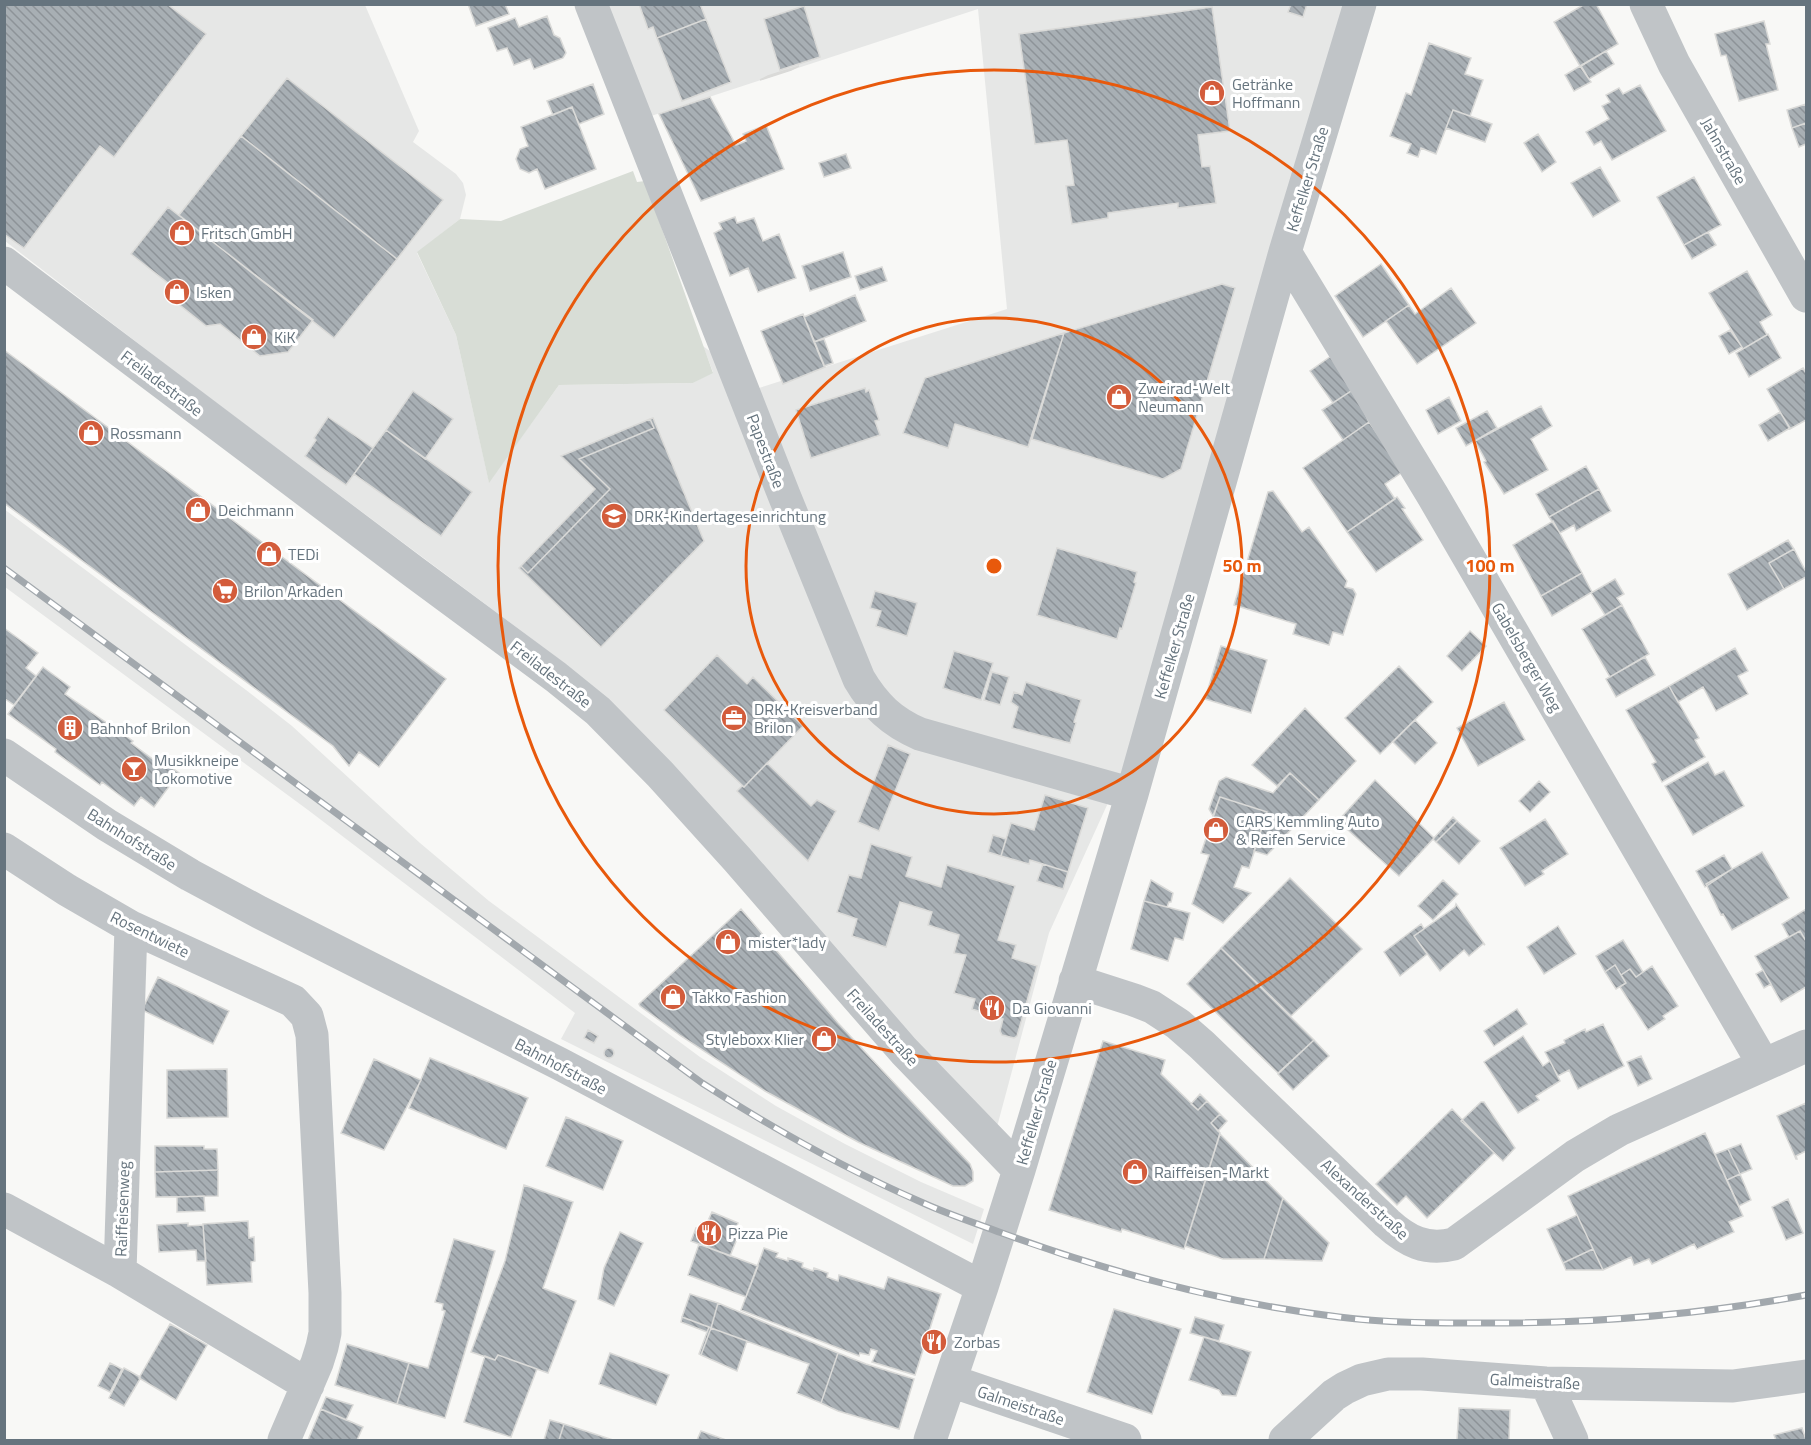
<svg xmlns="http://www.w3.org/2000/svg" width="1811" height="1445" font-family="'Titillium Web',sans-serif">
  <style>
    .built { fill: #e6e7e6 }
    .grass { fill: #d8ddd6 }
    .building { fill: url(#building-back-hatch); stroke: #dadad8; stroke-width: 1.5 }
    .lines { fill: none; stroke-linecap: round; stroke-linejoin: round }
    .minor { stroke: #c0c4c7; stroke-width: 33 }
    .rail-casing { stroke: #a2a8ad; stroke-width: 7 }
    .rail { stroke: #fff; stroke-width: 4.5; stroke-dasharray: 14; stroke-linecap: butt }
    .ring { fill: none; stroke: #e8590c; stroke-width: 3 }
    .labels { text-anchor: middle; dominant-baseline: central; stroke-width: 6; stroke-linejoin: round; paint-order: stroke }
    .poi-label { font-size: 16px; fill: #66747e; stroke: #fff; text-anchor: start }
    .street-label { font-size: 16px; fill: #66747e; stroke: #fff }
    .centre { fill: #e8590c; stroke: #fff; stroke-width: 3 }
    .ring-label { font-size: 18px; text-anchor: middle; font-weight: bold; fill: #e8590c; stroke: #fff; stroke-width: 6; stroke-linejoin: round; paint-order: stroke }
  </style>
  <defs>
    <pattern id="building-back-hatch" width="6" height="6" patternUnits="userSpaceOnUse" patternTransform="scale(1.5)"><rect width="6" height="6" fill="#a8afb4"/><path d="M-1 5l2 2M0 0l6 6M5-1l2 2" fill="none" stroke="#8d9398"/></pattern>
  </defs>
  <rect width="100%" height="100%" fill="#f8f8f6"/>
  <!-- built -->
  <path class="built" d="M4,5H365L419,131L413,142L456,174L463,183L466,195L460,219L417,253L456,335L489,482L559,385L693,383L713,372L703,346L759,388L1007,309L978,9L651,116L608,5H1352L1146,719L1049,933L994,1138L564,663L191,384L5,241Z
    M4,509L246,690L292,726L420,843L489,901L700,1057L776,1106L845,1144L921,1182L984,1209L973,1244L561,1039L575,1013L308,810L5,587Z"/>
  <!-- grass -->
  <path class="grass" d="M633,171L637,182L645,181L713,373L693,383L559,385L489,483L456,335L417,252L460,219L501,221Z"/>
  <!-- building -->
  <path class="building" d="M4,4H167L206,34L114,157L100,146L24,248L4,234Z
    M468,4H505L509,14L476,26Z
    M639,4H700L706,19L657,38L653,27L648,29Z
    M1291,4H1307L1303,17L1288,12Z
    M1585,4H1596L1618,44L1580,66L1554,22Z
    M804,6L820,57L780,70L764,19Z
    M1212,7L1230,131L1198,135L1202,167L1210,166L1216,203L1178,208V203L1108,213V218L1072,224L1066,186L1074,185L1067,140L1035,144L1019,34Z
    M547,16L554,35L560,38L566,53L563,58L534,69L530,59L514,65L507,48L497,51L488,28L515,18L519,27Z
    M706,19L731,82L682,101L657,38Z
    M1764,21L1770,44H1766L1778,90L1739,101L1726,55L1721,56L1715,34Z
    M1429,43L1471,58L1465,74L1483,80L1470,116L1453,110L1436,154L1421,148L1418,157L1407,153L1411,144L1390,136L1406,93L1411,95Z
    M1606,51L1614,64L1589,79L1581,66Z
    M799,66L791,70L760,80L768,76Z
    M1580,66L1591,82L1574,91L1565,75Z
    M287,78L443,200L397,259L241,136Z
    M593,84L604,114L579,124L572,107L553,115L547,101Z
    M1640,85L1666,131L1612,160L1601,141L1594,145L1586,132L1609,119L1602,106L1610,102L1606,95L1619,88L1623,94Z
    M710,97L736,145L746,141L743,134L766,125L784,169L701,201L659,114Z
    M1806,104V123L1792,128L1787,110Z
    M572,107L596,169L545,189L537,169L529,173L520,169L516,159L520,149L528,146L521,127Z
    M1453,110L1492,124L1485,142L1446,128Z
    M1806,123V144L1799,147L1792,128Z
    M1538,134L1556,162L1542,172L1524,143Z
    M241,136L397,259L334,338L179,215Z
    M846,154L851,168L824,177L819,163Z
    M1600,167L1620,201L1593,217L1571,183Z
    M1694,177L1721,225L1684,245L1657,197Z
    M168,207L313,320L288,352L260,356L220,324L206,326L171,298L169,284L131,254Z
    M735,217L737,223L754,218L763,241L779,234L796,278L758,292L748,268L730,276L714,233L722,229L719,223Z
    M1708,232L1716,245L1692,259L1684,245Z
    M843,252L851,277L810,291L802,266Z
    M1381,264L1409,305L1363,337L1335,296Z
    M882,267L887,281L860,290L855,276Z
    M1747,271L1772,315L1760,322L1767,335L1743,349L1709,293Z
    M1222,284L1235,288L1181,469L1163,479L1032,439L1064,333Z
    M1451,288L1476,323L1417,364L1386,321L1409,305L1415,314Z
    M855,295L866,321L814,342L804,317Z
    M803,314L825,367L783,384L761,331Z
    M1730,330L1742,347L1729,354L1719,336Z
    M1064,333L1028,447L955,424L948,448L903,433L925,378Z
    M1768,334L1781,358L1749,377L1736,353Z
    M824,339L833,363L824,366L814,342Z
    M4,350L446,679L379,767L359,752L349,766L333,746L4,503Z
    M1331,356L1354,389L1333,403L1310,371Z
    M1803,368L1806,373V420L1790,429L1767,389Z
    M865,388L866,392L869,390L879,420L875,421L880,435L811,458L796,410Z
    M1354,389L1369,422L1343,440L1322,410Z
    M413,391L453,419L425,459L386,430Z
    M1449,397L1461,421L1438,434L1426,410Z
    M1541,406L1552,426L1531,439L1548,470L1504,494L1484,462L1486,461L1475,441Z
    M1487,411L1497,428L1466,446L1456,428Z
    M1780,412L1790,428L1768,441L1759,425Z
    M328,417L373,448L346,485L305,456L316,440L314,438Z
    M653,418L704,541L601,647L519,568L521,566L528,573L610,489L579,459L654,428L650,419Z
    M650,419L654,428L579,459L610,489L528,573L521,566L595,489L561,456Z
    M1369,422L1404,471L1385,484L1395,499L1347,532L1303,468Z
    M386,430L472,492L441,536L354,474Z
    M1586,466L1599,489L1549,517L1536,494Z
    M1599,489L1611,511L1576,531L1574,525L1560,533L1549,517Z
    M1273,491L1302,532L1309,527L1347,581L1345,587L1353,589L1356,594L1343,635L1333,632L1329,645L1293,634L1296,624L1234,605L1268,492Z
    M1397,497L1405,508L1402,509L1423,540L1376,572L1347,532Z
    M1553,521L1582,573L1541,596L1513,545Z
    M1788,540L1794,549L1769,563L1784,589L1747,610L1728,574Z
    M1057,548L1137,572L1134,582L1136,583L1122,629L1120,628L1117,639L1037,615Z
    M1794,549L1806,572V577L1784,589L1769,563Z
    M1582,573L1592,592L1552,616L1541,596Z
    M1615,579L1624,594L1617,598L1622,605L1605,615L1591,593Z
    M875,591L917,603L907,636L876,626L881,611L870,608Z
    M1622,605L1649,654L1610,677L1582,629Z
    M4,628L38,653L26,668L36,676L14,705L4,698Z
    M1470,631L1486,646L1462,671L1447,656Z
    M1221,646L1267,660L1251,713L1205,699Z
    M1735,648L1748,671L1738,676L1748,694L1716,711L1703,687L1678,702L1669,686Z
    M954,651L993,663L981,700L943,688Z
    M717,655L747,684L753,677L803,726L744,787L664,710Z
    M1645,657L1655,675L1616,697L1606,679Z
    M1399,666L1433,702L1380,754L1345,718Z
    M43,667L70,687L65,694L133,741L131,743L162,766L164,762L179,773L154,807L141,797L134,806L102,782L100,785L55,752L56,749L8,714Z
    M992,672L1009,677L1000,705L984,700Z
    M1026,682L1081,700L1074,722L1076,723L1070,743L1012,728L1018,707L1011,702L1014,692L1022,695Z
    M1669,686L1699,738L1695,740L1705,757L1662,782L1652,764L1656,762L1626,710Z
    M1504,702L1525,740L1478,766L1457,728Z
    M1305,708L1356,761L1319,800L1290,773L1277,786L1252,765Z
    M1415,720L1437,743L1415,764L1393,742Z
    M888,745L910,754L879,831L858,822Z
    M1708,762L1715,775L1724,771L1744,806L1693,835L1665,786Z
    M767,763L811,806L817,800L836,811L808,861L737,791L742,786L744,787Z
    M1290,773L1319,800L1267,855L1254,851L1267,812L1220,797L1213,816L1209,809L1219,781L1226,777L1273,793Z
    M1375,780L1434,838L1399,876L1338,821Z
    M1539,781L1550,792L1530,812L1519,801Z
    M1045,795L1088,808L1068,872L1030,860L1029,864L1001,856L1011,823L1034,830Z
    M1220,797L1267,812L1249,868L1242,866L1234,887L1251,893L1223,923L1192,904L1209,855L1201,853Z
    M1453,817L1457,821L1436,842L1433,839Z
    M1545,819L1568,854L1542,871L1544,874L1525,886L1500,848Z
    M1457,821L1480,841L1459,864L1436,842Z
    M993,835L1006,839L1001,856L988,852Z
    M871,844L912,857L906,876L941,887L947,865L1015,886L998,940L1016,945L1012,958L1037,966L1017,1036L1014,1038L1002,1035L1000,1031L1003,1019L972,1009L975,999L954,993L966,955L954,953L959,935L928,925L932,912L900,902L886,947L852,936L857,919L837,912L849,875L861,878Z
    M1762,852L1789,898L1732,930L1723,914L1721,915L1706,884Z
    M1724,855L1732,869L1705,887L1696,871Z
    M1043,864L1068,872L1063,889L1037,881Z
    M1290,878L1362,949L1291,1016L1221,948Z
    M1151,880L1173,893L1171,902H1169L1167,907L1144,901Z
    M1443,880L1458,894L1433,920L1418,906Z
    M1144,901L1190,913L1183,940L1175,938L1168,961L1131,949Z
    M1456,904L1485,945L1483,944L1469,956L1464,950L1440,971L1414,936L1455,907Z
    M741,909L838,1023L970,1164L973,1172V1181L965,1186H953L858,1142L765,1091L681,1036L640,1006L639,1004Z
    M1806,909V941L1800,931L1789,937L1782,924Z
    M1421,924L1424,929L1414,936L1427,954L1400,976L1384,952Z
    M1558,926L1576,954L1544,974L1527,947Z
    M1800,931L1806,941V987L1781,1002L1755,956Z
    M1623,940L1643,972L1636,977L1630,969L1621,975L1615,965L1605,972L1596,956Z
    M1221,948L1314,1040L1278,1073L1187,984Z
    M1615,965L1626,983L1616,989L1605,972Z
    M1652,966L1678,1006L1663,1016L1665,1019L1648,1030L1620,987L1626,983L1621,975L1630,969L1636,977Z
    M1763,970L1771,984L1764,988L1756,974Z
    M158,977L229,1011L213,1044L142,1010Z
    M1517,1009L1527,1024L1494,1046L1484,1031Z
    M1603,1024L1624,1066L1578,1089L1569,1070L1558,1076L1545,1052L1565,1043L1564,1040L1585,1029L1586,1032Z
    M588,1030L598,1036L594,1043L584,1038Z
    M1523,1036L1543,1066L1550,1061L1560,1081L1536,1096L1539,1100L1518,1113L1484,1062Z
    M1314,1040L1329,1056L1293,1090L1278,1074Z
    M1103,1041L1165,1060L1161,1074L1198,1110L1207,1101L1220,1114L1211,1123L1220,1133L1184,1249L1122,1229L1121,1232L1049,1210Z
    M604 1053a5 5 0 1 1 10 0a5 5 0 1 1-10 0Z
    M1641,1056L1652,1079L1638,1086L1627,1062Z
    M430,1058L528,1098L506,1149L409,1108Z
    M374,1059L421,1080L384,1150L341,1133Z
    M227,1069L228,1117L167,1118V1070Z
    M1200,1094L1207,1101L1198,1110L1191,1104Z
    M1481,1102H1484L1515,1148L1503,1161L1461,1121Z
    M1806,1103V1151L1796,1156L1797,1159H1796L1777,1116Z
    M1452,1109L1494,1153L1427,1218L1406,1196L1397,1205L1376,1184Z
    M1220,1114L1227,1121L1218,1131L1211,1123Z
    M566,1117L623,1141L603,1190L546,1166Z
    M1705,1133L1743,1216L1729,1222L1734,1232L1697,1249L1694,1244L1652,1264L1649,1259L1634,1265L1631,1257L1603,1270L1568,1196Z
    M1220,1134L1283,1198L1264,1259H1223L1185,1246Z
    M1741,1144L1752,1169L1740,1174L1728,1149Z
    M155,1146H204V1149H217L218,1170L155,1172Z
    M1728,1149L1740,1174L1727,1180L1715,1154Z
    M218,1170V1196L156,1197L155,1172Z
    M1740,1174L1751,1200L1739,1206L1727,1180Z
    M524,1185L573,1202L543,1288L576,1301L548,1373L498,1355L495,1360L471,1352L505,1261Z
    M204,1196L205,1211L177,1212V1197Z
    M1283,1198L1329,1243L1322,1261L1264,1259Z
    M1788,1199L1803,1233L1786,1240L1772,1207Z
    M712,1212L738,1223L735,1232L739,1234L730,1256L691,1241L696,1228L700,1229L706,1225Z
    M1577,1215L1593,1249L1563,1263L1547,1229Z
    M248,1221L249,1238L254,1237L255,1261L251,1262L252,1282L207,1285L203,1224Z
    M188,1223V1226L203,1225L206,1261H197L196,1250L159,1252L157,1225Z
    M620,1232L643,1243L614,1306L598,1299L604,1268Z
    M454,1239L495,1251L445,1418L397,1404L409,1363L428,1368L445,1311L442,1310L443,1304L435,1302Z
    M699,1244L758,1266L746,1297L688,1275Z
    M764,1248L778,1253L776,1257L788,1261V1258L803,1263L802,1267L813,1271L814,1268L828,1273L827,1277L838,1281L839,1275L884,1289L888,1277L941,1294L915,1375L872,1362L877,1351L871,1349L869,1355L860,1353L859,1356L741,1310Z
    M1593,1249L1603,1270H1566L1563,1263Z
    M690,1294L718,1303L711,1328L682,1317Z
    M718,1303L838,1353L821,1403L797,1393L809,1364L711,1328Z
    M1114,1309L1181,1329L1152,1414L1087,1392Z
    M682,1317L709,1327L707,1332L681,1322Z
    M1195,1317L1224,1325L1219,1341L1190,1333Z
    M170,1324L207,1345L176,1400L139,1378Z
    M709,1327L711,1328L701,1355L699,1354Z
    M711,1328L747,1341L737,1371L701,1355Z
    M1204,1337L1251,1352L1236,1396L1222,1395L1219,1390L1189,1380Z
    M347,1344L409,1363L397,1404L335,1385Z
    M610,1353L669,1375L656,1405L599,1384Z
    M838,1353L866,1364L914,1379L899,1429L838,1411L821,1403Z
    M498,1355L537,1369L511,1437L464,1422L485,1356L495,1360Z
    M110,1363L122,1369L110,1392L98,1386Z
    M124,1368L140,1377V1379L124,1406L109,1398Z
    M326,1397L353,1405L346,1420L321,1409Z
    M1459,1408L1510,1410L1509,1440H1457Z
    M321,1409L363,1427L357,1440H308Z
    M550,1420L564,1424L559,1440H544Z
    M564,1424L613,1440H559Z
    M1802,1428L1806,1440H1776L1774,1435Z
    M701,1431L726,1440H697Z"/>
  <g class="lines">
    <!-- minor -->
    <path class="minor" d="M591,4L784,495L859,679C875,706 892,722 920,734L1132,794
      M1646,4L1674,64L1806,296
      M1285,252L1433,496L1764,1065
      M4,263L414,572L556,677L598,711L660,774L737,859L904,1051L1019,1170
      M4,755L107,825L190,875L259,912L560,1064L982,1287
      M4,849L67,890L131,927L293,1001L307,1016L312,1035L325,1293V1333L322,1347L317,1363L284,1440
      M131,927L120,1272L308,1385
      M1075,981L1134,1000L1152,1007L1178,1024L1202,1045L1387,1223C1407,1241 1426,1251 1454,1244L1575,1156L1619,1130L1806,1046
      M4,1209L120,1272
      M951,1381L1125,1440
      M1546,1383L1572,1440
      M930,1440L982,1287L1019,1170L1132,794L1285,252L1360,4
      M1285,1440L1334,1395L1345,1388L1362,1380L1388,1374H1422L1546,1383L1733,1386L1806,1376"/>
    <!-- rail casing -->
    <g class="rail-casing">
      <path id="rail" d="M4,568L702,1083C772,1128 845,1169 921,1202C947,1214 975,1223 1002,1233C1111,1273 1224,1303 1339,1317C1385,1323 1432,1323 1478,1323C1589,1324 1698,1315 1806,1295"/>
    </g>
    <!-- rail -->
    <use href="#rail" class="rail"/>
  </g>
  <!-- distance rings -->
  <g class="ring">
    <circle cx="994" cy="566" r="248"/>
    <circle cx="994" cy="566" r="496"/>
  </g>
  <!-- icons -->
  <defs>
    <g id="shop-disc" transform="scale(1.35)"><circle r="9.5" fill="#d35c3b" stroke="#fff"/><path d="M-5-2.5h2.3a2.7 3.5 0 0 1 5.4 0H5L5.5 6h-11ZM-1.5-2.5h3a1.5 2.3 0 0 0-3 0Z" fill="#fff"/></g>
    <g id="school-disc" transform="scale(1.35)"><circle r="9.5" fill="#d35c3b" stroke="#fff"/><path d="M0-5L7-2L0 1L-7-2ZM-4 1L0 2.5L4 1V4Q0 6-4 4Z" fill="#fff"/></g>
    <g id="supermarket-disc" transform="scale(1.35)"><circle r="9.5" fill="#d35c3b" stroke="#fff"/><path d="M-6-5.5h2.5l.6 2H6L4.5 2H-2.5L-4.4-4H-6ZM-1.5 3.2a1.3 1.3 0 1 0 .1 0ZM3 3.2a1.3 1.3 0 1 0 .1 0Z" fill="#fff"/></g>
    <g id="office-disc" transform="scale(1.35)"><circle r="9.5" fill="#d35c3b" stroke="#fff"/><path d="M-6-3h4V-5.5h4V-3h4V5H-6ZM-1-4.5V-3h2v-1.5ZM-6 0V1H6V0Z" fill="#fff"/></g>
    <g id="building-disc" transform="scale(1.35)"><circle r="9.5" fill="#d35c3b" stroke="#fff"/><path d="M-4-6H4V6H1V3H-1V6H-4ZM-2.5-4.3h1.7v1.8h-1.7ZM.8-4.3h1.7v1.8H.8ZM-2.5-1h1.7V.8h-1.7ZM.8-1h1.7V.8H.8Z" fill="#fff"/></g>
    <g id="bar-disc" transform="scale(1.35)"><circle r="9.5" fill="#d35c3b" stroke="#fff"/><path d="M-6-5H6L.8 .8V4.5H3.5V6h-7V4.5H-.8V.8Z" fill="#fff"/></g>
    <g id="restaurant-disc" transform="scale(1.35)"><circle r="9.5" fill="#d35c3b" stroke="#fff"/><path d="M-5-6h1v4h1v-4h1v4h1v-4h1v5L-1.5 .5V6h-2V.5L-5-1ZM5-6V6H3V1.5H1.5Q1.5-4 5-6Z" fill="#fff"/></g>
  </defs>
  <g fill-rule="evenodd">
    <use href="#shop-disc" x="1212" y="93"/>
    <use href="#shop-disc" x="182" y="233"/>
    <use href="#shop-disc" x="177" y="292"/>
    <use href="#shop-disc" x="254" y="337"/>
    <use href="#shop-disc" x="1119" y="397"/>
    <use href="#shop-disc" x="91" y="433"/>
    <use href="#shop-disc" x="198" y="510"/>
    <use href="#school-disc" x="614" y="516"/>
    <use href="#shop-disc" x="269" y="554"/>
    <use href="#supermarket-disc" x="225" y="591"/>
    <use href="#office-disc" x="734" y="718"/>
    <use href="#building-disc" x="70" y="728"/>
    <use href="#bar-disc" x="134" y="769"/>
    <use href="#shop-disc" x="1216" y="830"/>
    <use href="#shop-disc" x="728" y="942"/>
    <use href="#shop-disc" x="673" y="997"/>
    <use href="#restaurant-disc" x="992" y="1008"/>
    <use href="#shop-disc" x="824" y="1039"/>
    <use href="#shop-disc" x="1135" y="1172"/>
    <use href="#restaurant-disc" x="709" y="1233"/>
    <use href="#restaurant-disc" x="934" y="1342"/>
  </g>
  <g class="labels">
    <!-- poi labels -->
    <g class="poi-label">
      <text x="1232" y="84">Getränke<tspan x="1232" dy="18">Hoffmann</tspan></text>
      <text x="201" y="233">Fritsch GmbH</text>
      <text x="196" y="292">Isken</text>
      <text x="274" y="337">KiK</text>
      <text x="1138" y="388">Zweirad-Welt<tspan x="1138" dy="18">Neumann</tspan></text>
      <text x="110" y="433">Rossmann</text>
      <text x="218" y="510">Deichmann</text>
      <text x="634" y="516">DRK-Kindertageseinrichtung</text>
      <text x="288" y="554">TEDi</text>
      <text x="244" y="591">Brilon Arkaden</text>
      <text x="754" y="709">DRK-Kreisverband<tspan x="754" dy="18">Brilon</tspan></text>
      <text x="90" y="728">Bahnhof Brilon</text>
      <text x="154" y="760">Musikkneipe<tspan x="154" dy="18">Lokomotive</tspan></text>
      <text x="1236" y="821">CARS Kemmling Auto<tspan x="1236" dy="18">&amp; Reifen Service</tspan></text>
      <text x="748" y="942">mister*lady</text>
      <text x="692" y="997">Takko Fashion</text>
      <text x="1012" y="1008">Da Giovanni</text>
      <text x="804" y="1039" text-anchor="end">Styleboxx Klier</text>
      <text x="1154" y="1172">Raiffeisen-Markt</text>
      <text x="728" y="1233">Pizza Pie</text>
      <text x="954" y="1342">Zorbas</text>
    </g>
    <!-- street labels -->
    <g class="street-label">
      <text transform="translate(1724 151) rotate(60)">Jahnstraße</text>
      <text transform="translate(1307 179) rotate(-73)">Keffelker Straße</text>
      <text transform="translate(162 383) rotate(37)">Freiladestraße</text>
      <text transform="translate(766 451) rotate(69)">Papestraße</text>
      <text transform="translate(1174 646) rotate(-74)">Keffelker Straße</text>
      <text transform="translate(1527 657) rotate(60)">Gabelsberger Weg</text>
      <text transform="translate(551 674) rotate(38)">Freiladestraße</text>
      <text transform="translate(132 839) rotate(32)">Bahnhofstraße</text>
      <text transform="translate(150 934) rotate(26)">Rosentwiete</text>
      <text transform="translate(883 1027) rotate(48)">Freiladestraße</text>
      <text transform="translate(561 1066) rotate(28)">Bahnhofstraße</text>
      <text transform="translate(1036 1112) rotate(-74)">Keffelker Straße</text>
      <text transform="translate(1365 1199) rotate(42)">Alexanderstraße</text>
      <text transform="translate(122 1209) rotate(-88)">Raiffeisenweg</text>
      <text transform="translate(1535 1381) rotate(3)">Galmeistraße</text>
      <text transform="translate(1021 1405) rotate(19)">Galmeistraße</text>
    </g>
  </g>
  <circle cx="994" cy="566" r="9" class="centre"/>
  <g class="ring-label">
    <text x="1242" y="572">50 m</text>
    <text x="1490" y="572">100 m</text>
  </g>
  <!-- border -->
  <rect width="1811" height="1445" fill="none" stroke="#66747e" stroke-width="12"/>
</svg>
